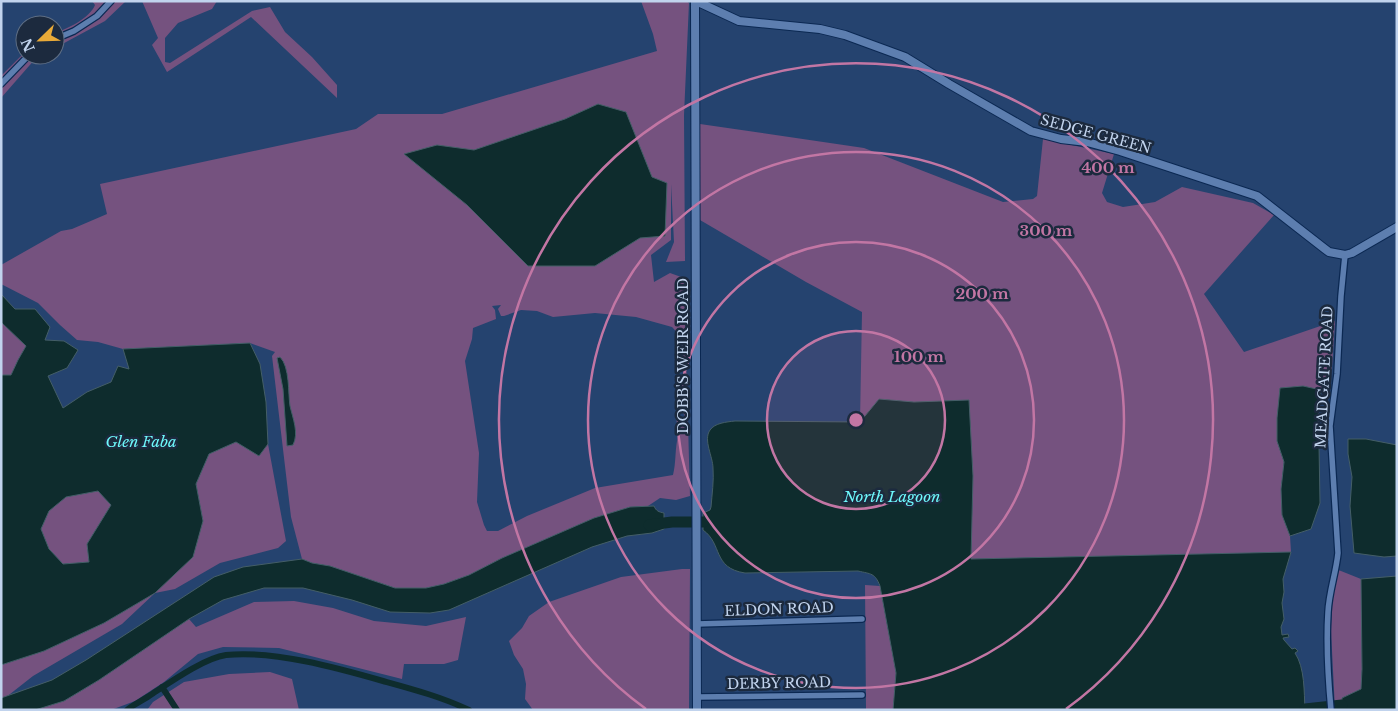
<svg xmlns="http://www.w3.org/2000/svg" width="1398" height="711" font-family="'Libre Baskerville',serif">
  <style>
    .green { fill: #75527f; fill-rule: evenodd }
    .water { fill: #0e2c2d; stroke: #445e67; fill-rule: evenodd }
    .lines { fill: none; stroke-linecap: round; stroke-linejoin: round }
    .canal { stroke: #0e2c2d; stroke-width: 6 }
    .river { stroke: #0e2c2d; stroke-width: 11 }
    .street-casing { stroke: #0b2852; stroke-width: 8 }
    .secondary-casing { stroke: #0b2852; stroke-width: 10 }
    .street { stroke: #5d7eaf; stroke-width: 5.5 }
    .secondary { stroke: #5d7eaf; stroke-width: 8 }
    .ring { fill: none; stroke: #c276a4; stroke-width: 2.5 }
    .labels { text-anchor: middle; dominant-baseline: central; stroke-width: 5; stroke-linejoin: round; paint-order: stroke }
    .street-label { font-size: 14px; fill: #c1d3ed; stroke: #1c2a3e }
    .water-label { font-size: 15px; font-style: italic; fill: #6ef8fc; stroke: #1c2a3e }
    .centre { fill: #c276a4; stroke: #1c2a3e; stroke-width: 2.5 }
    .ring-label { font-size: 15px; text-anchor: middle; font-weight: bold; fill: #c276a4; stroke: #1c2a3e; stroke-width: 5; stroke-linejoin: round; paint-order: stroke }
  </style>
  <rect width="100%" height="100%" fill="#25436f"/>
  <!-- green -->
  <path class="green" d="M92,1H126L105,21L55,48V33C67,29 90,18 95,5Z
    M142,1H217L212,9L178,23L165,38V62L170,63L252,11L270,7L285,32L312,57L337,85V98L251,17L167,72L152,45L158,38Z
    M641,1H687L689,3L684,115L685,261L666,262L674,242L671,184V240L651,255L654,282L670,273L684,278L690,496L676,500L660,498L648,506L630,507L594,518L502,558L469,575L444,584L426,588H395L330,566L312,563L302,559L291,517L272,356L275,352L250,343L123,349L98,342L77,340L60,325L38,303L1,284V265L61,231L72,229L107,214L100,184L356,129L378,114H442L657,51L653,34ZM501,305L498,309L501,316H504L521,310L537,311L553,317L595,313L636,317L672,327L682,338L683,358V400L681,408L685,417C681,424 678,432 677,441C675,452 676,463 673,475L595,488L527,516L498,531H487L484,525L477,502L479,453L465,361L472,339L473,328L496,319L495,310L492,306Z
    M25,52V55H41L36,58L1,98V76Z
    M700,124L864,148L1003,202L1033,199L1037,196L1043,139L1114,154L1102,193L1107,202L1123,207L1155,202L1182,187L1253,203L1274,215L1204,294L1244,352L1335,321L1332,367L1329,387L1321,390L1303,386L1280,388L1277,441L1284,462L1281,489L1282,515L1290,536L1291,552L971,559L973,476L914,402L879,399L860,422L862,312L806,282L700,220Z
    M1,322L26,346L18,360L11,375H1Z
    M236,442L259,455L268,444L286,541L278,548L220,563L175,589L155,593L122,624L33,676L5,698H1V665L44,651L104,623L155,593L203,521L196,484L209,454Z
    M98,491L111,505L87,544L89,562L63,564L49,549L41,529L49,511L66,497Z
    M682,569H690L689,710H533L525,699L526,684L523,669L514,655L509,641L522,628L529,616L549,602L621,577Z
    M1336,569L1361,579L1362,669L1361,689L1342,698V710H1335L1331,631L1333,589Z
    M865,585L880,586L896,673L893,710H866Z
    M294,601L333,608L374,621L426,626L466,617L458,660L444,664H404L402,679L279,648L223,647L198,654L164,682L135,701L111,710H35L64,701L99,680L189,619L196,627L254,602Z
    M270,672L292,679L299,710H147L153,702L184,682L229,674Z"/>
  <!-- water -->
  <path class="water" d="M598,104L626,112L652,177L667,183L665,236L640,238L595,266H528L467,205L404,154L437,145L474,150L565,119Z
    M1,294L15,309H35L50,327L45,340L64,341L78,350L67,368L48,376L63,408L87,392L111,382L118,366L129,369L123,349L250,343L260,364L266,402L268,444L259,456L236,442L209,454L196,484L203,521L193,557L155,593L104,623L44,651L1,665V375H11L18,360L26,346L1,322ZM98,491L111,505L87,544L89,562L63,564L49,549L41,529L49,511L66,497Z
    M280,357C290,367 288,393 290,406C293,419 299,433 293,445L287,446L283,389L277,358Z
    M1303,386L1321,390L1318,417L1319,445L1320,503L1311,529L1290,536L1282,515L1281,489L1284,462L1277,441V418L1280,388Z
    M879,399L914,402L969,400L973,476L971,559L1291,552L1283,579L1284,592L1282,603L1284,619L1281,627L1282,635L1288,634L1289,637L1283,638L1284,640L1292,649L1295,648L1298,651L1295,653C1305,668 1304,692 1305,710H893L896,673L880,586C875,573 871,574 858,571L745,573C712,568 723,544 703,530V513L710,510L711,507C712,494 714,481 713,468C713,457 703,440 710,430C715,423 726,422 735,421L860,422Z
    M1348,439H1366L1397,445V556L1384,557L1354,553L1350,506L1352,477L1348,454Z
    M654,506C656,511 659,512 664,513V519L662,521L664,524V529L652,533L627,536L592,547L449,610L430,613L390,612L352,600L303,588H264L223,600L189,619L99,680L64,701L35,710H1V698L52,680L86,660L214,577L243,567L302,559L312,563L330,566L395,588H426L444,584L469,575L502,558L594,518L630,507Z
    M1397,576V710H1342V698L1361,689L1362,669L1361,579Z"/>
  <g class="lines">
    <!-- canal -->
    <path class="canal" d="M162,687L177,710
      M127,710C134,704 142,701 149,696C169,683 204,658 226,655C273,650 338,668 383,681C412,689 442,697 469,710"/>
    <!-- river -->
    <path class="river" d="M649,525L672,522H703
      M1305,709L1342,705"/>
    <!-- street casing -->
    <g class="street-casing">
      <path id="street" d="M55,39L74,31L97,16L111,1
        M1,84L29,55
        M697,624L862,619
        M697,697L862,695
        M1331,710C1328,678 1326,643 1328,612C1329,592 1336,573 1338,553L1330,426L1337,374L1341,296L1345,255"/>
    </g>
    <!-- secondary casing -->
    <g class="secondary-casing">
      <path id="secondary" d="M695,1L697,710
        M696,1L739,21L820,29L845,35L905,57L949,84L1031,131L1061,139L1087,142L1120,151L1257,196L1325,249L1329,252L1345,255L1352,253L1397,227"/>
    </g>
    <!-- street -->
    <use href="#street" class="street"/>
    <!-- secondary -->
    <use href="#secondary" class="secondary"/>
  </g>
  <!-- distance rings -->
  <circle cx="856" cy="420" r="89" fill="#c276a4" fill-opacity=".12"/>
  <g class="ring">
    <circle cx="856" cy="420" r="89"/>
    <circle cx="856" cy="420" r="178"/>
    <circle cx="856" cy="420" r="268"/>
    <path d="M646 709A357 357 0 1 1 1066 709"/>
  </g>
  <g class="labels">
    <!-- street labels -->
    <g class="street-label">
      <text transform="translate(1096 134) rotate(15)">SEDGE GREEN</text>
      <text transform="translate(683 356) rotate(-90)">DOBB'S WEIR ROAD</text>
      <text transform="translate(1324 377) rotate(-87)">MEADGATE ROAD</text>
      <text transform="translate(779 609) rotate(-2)">ELDON ROAD</text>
      <text transform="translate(779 683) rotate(-1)">DERBY ROAD</text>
    </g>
    <!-- water labels -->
    <g class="water-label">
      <text x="141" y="441">Glen Faba</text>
      <text x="892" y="496">North Lagoon</text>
    </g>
  </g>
  <circle cx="856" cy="420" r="8" class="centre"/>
  <g class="ring-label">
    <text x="1108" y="173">400 m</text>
    <text x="1046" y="236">300 m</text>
    <text x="982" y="299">200 m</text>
    <text x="919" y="362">100 m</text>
  </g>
  <!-- border -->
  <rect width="1398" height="711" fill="none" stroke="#c1d3ed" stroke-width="5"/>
  <!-- north arrow -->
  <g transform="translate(40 40) rotate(247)"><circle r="24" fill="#1c2a3e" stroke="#5e6e84"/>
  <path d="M0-4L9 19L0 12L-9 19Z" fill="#e9aa38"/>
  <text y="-8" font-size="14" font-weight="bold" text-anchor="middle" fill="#c1d3ed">N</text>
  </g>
</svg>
